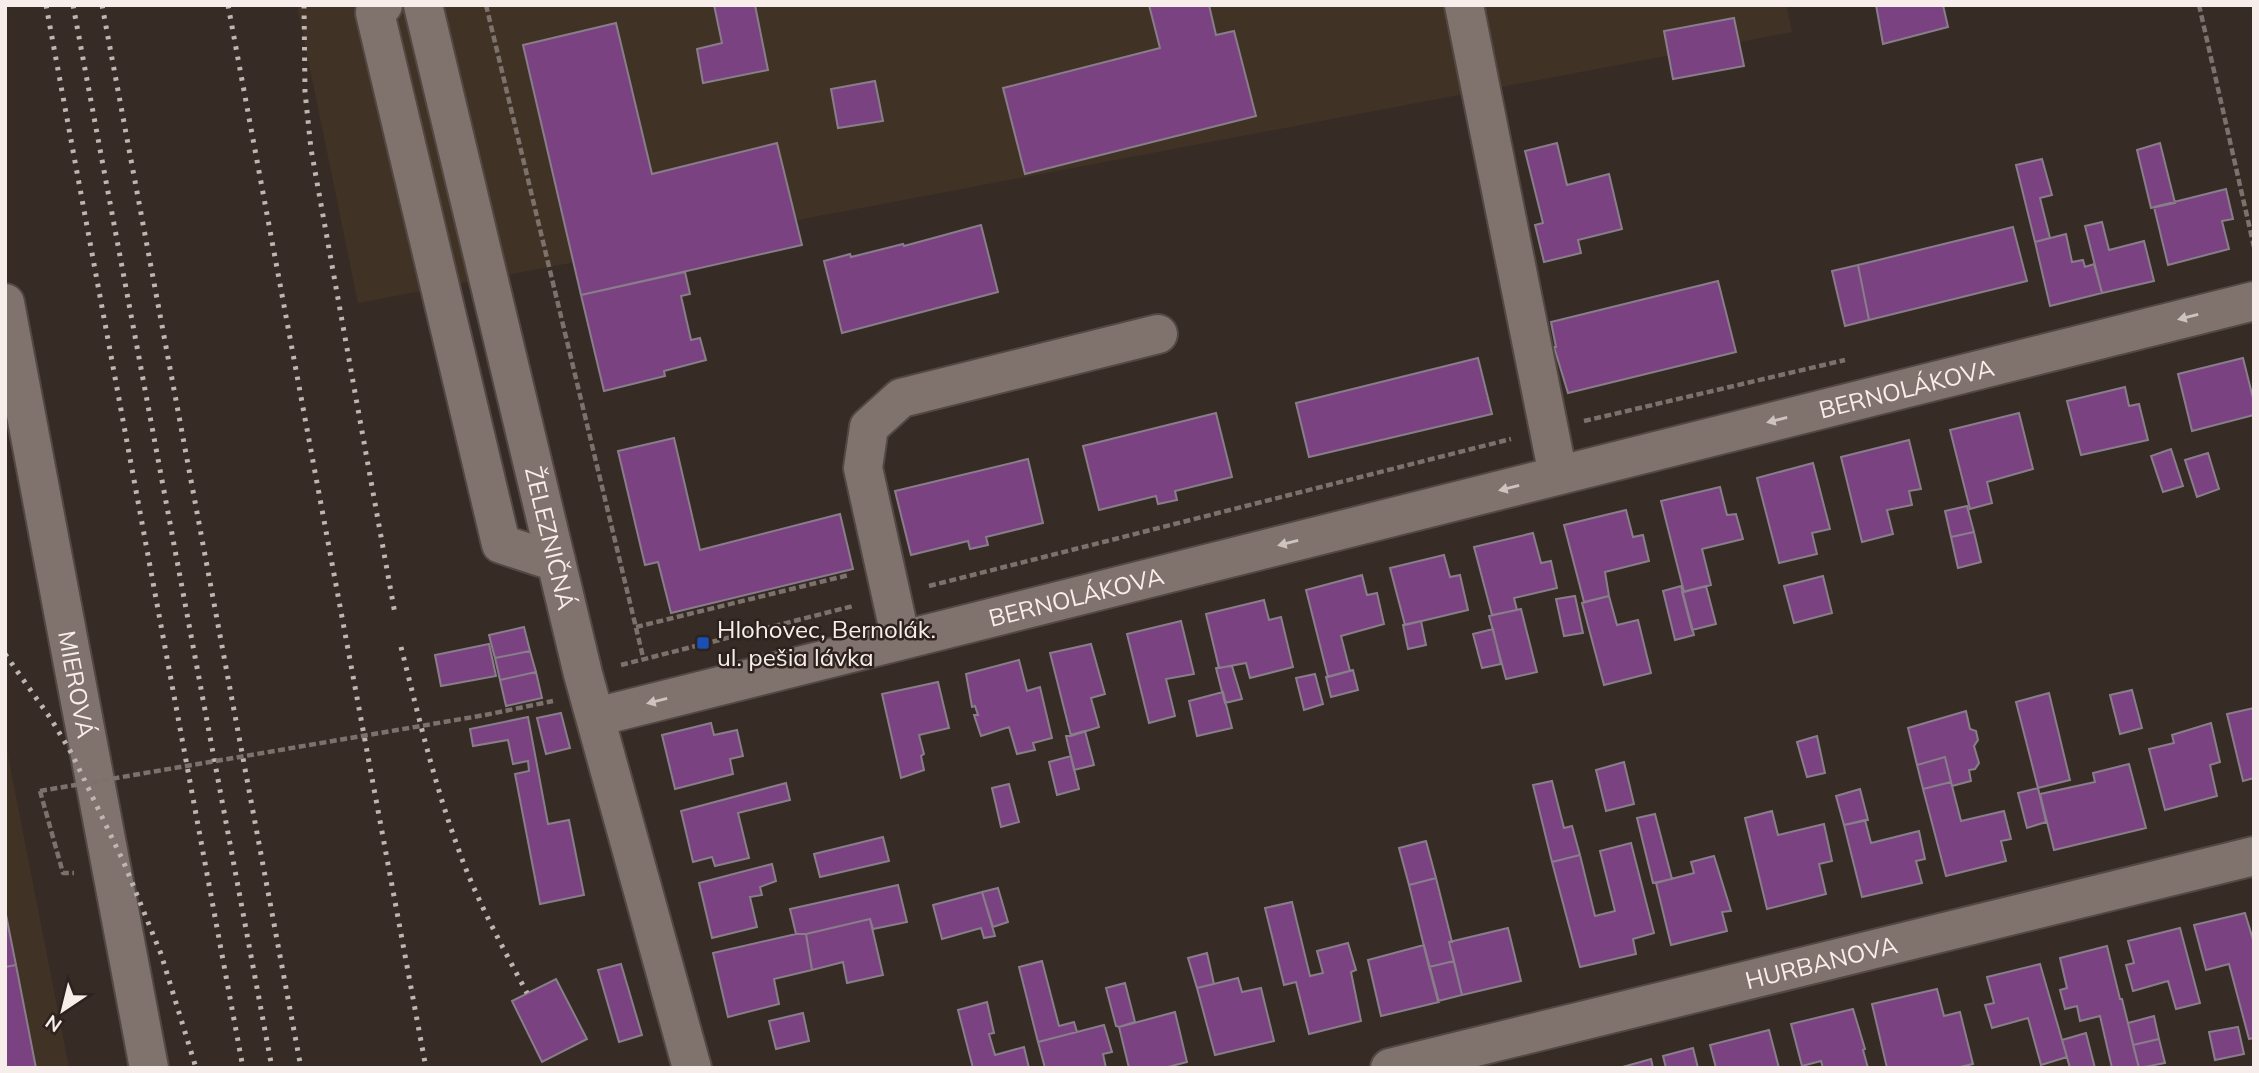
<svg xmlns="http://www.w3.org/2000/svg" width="2259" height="1073" font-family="Mulish,sans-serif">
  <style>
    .industrial { fill: #403325 }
    .building { fill: #7b4282; stroke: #887e89; stroke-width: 2 }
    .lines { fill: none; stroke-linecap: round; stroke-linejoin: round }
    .minor-casing { stroke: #524844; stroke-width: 42 }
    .path { stroke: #7c716c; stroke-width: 4.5; stroke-dasharray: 7 3.5; stroke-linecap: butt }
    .minor { stroke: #80726c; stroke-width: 38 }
    .rail { stroke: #bfb5b2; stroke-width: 5; stroke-dasharray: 3.5 7; stroke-linecap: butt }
    .path-bridge { stroke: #7c716c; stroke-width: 4.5; stroke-dasharray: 7 3.5; stroke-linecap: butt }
    .oneway { fill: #cdc3bf }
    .transit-dot { fill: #1a4fb4; stroke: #2d221d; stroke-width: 2.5 }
    .labels { text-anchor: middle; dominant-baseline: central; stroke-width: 5; stroke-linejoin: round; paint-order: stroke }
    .street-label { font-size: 24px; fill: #f7eeeb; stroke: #2d221d }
    .poi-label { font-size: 24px; fill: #f7eeeb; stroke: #2d221d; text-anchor: start }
  </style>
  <rect width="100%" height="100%" fill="#372b26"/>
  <!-- industrial -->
  <path class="industrial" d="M297,5H1786L1792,32L358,303Z
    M5,740L10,766L69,1068H5Z"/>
  <!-- building -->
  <path class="building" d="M714,5H755L768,70L703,83L697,49L722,43Z
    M1149,5H1209L1216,35L1234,31L1256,116L1025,174L1003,88L1160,48Z
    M1876,5H1943L1948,27L1883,44Z
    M1734,18L1744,66L1673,79L1664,31Z
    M616,23L652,174L777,143L802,245L581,295L523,45Z
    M875,81L883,121L838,128L831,89Z
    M1557,143L1567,185L1609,174L1622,229L1578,240L1581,253L1544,262L1535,225L1543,223L1525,151Z
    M2160,143L2175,203L2151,208L2137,150Z
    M2042,159L2052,195L2040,198L2050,238L2035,242L2016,165Z
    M2226,189L2233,219L2222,221L2229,249L2168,265L2154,207Z
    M2102,222L2109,250L2144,241L2154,281L2102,293L2085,226Z
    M981,225L998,292L842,333L824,261L850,254L851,257L903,244L904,246Z
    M2013,227L2027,281L1869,320L1858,265Z
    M2066,234L2072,262L2083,260L2085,267L2094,264L2102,293L2050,306L2035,242Z
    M1858,265L1869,320L1845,326L1832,271Z
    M685,272L690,294L681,296L691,340L700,338L706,360L664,371L665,376L604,391L581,295Z
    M1718,281L1736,352L1568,393L1554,347H1556L1551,322Z
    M1478,358L1492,414L1309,457L1296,403Z
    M2243,358L2254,402V415L2192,431L2178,374Z
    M2125,387L2129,406L2139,404L2148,440L2081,455L2067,401Z
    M1216,413L1232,477L1175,491L1177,500L1158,504L1156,496L1099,510L1083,446Z
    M2019,413L2033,469L1987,482L1992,503L1970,509L1950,430Z
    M674,438L700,550L840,514L853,569L671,613L658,562L645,565L618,451Z
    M1909,440L1921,489L1909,491L1912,505L1887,510L1893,534L1862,542L1841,457Z
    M2171,449L2183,486L2163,492L2151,456Z
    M2208,453L2219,489L2197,497L2185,460Z
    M1028,459L1043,523L986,537L988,545L970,549L968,541L911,555L895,491Z
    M1813,463L1830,529L1812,533L1817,554L1779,563L1757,478Z
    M1720,487L1727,515L1736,514L1743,539L1702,549L1711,585L1684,592L1661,501Z
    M1967,506L1974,532L1951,537L1945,511Z
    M1626,510L1633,537L1643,535L1649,561L1605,572L1609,596L1584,602L1564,525Z
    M1974,532L1981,562L1958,568L1951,537Z
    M1533,533L1541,563L1551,561L1557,588L1514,598L1517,610L1492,615L1474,547Z
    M1444,555L1450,577L1460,575L1468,610L1405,625L1390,568Z
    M1362,575L1367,595L1377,593L1384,624L1341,636L1350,671L1328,677L1306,590Z
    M1823,576L1832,613L1794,623L1784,586Z
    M1681,586L1694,635L1675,640L1663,591Z
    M1706,586L1716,624L1692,630L1682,592Z
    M1575,596L1583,633L1564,636L1556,599Z
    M1609,596L1617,625L1638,620L1651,673L1604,685L1582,603Z
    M1264,600L1269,620L1281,617L1293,667L1250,678L1246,663L1219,668L1206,614Z
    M1521,609L1537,672L1506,679L1489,616Z
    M1181,621L1194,674L1166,679L1175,716L1149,723L1127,634Z
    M1421,621L1426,645L1408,649L1403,625Z
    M524,627L530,651L495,658L489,635Z
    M1493,629L1501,664L1482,668L1473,634Z
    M489,644L496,676L441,686L435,655Z
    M1091,644L1105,694L1091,698L1099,727L1071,736L1050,653Z
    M530,651L536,672L500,680L495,658Z
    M1019,660L1027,691L1040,687L1052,738L1033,743L1035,750L1017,754L1009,727L981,736L974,715H978L975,706L972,707L966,674Z
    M1232,666L1242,699L1225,703L1216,668Z
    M1353,670L1358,690L1331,697L1326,677Z
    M536,672L542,698L506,706L500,680Z
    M1315,674L1323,704L1304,710L1296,678Z
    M938,682L949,728L919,735L924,754L921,756L924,770L901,778L882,694Z
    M2132,690L2142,728L2120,734L2110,695Z
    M1223,692L1232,728L1197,736L1189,701Z
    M2049,693L2070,780L2038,788L2016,702Z
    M2254,708V778L2243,781L2227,714Z
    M1966,711L1970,729L1976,731L1978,740L1974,746L1979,763L1975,769L1969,770L1971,781L1952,786L1945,757L1917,765L1908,728Z
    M561,713L570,748L546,754L537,718Z
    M528,717L548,824L569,820L584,895L540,904L515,774L529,771L528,761L513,764L508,740L473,746L470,729Z
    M711,723L714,735L737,730L743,756L730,759L733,774L675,789L662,735Z
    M2211,723L2220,762L2210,765L2217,796L2165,810L2149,749L2174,743L2172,735Z
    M1085,731L1094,765L1074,770L1066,736Z
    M1817,736L1825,773L1807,777L1797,742Z
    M1071,756L1079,789L1057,795L1049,762Z
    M1945,757L1951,782L1923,789L1917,765Z
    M1624,762L1634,804L1606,811L1596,770Z
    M2129,764L2146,828L2054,850L2040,794L2095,782L2093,773Z
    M1552,781L1564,828L1572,826L1580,855L1552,862L1533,785Z
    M1951,782L1961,821L2004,811L2011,839L2001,841L2006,861L1946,876L1923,789Z
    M786,783L790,800L738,813L749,858L715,866L712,857L693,862L681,811Z
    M1009,784L1019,822L1001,827L992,788Z
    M2038,788L2046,822L2027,828L2018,793Z
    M1860,789L1868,820L1844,825L1836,796Z
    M1772,811L1778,835L1824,824L1832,861L1819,864L1826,894L1767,909L1745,818Z
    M1655,814L1672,879L1653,883L1637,818Z
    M1865,820L1871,843L1919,831L1925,859L1916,861L1922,883L1862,897L1844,825Z
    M883,837L889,861L820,877L814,854Z
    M1426,841L1436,878L1409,885L1399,848Z
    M1631,843L1654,933L1633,939L1636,954L1580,967L1552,862L1580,855L1595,916L1615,911L1600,851Z
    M1714,856L1731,911L1722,912L1727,931L1671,945L1656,883L1694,873L1691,862Z
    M772,864L776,881L760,887L762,895L750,897L757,927L712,938L699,883Z
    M1436,878L1452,942H1449L1454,961L1429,967L1409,885Z
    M898,885L907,922L873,929L870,919L806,934H796L790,909Z
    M998,888L1008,922L993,927L982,892Z
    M982,892L995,936L984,938L981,928L942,939L933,905Z
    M1292,902L1310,976L1323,973L1317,951L1348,943L1356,970L1351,972L1361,1021L1309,1034L1296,982L1284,985L1265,908Z
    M5,910L16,965L5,967Z
    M2245,913L2254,943V1038L2249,1039L2229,964L2206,970L2194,925Z
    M870,919L883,975L847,983L843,962L812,970L806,934Z
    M1508,928L1521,981L1462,995L1449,942Z
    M2180,928L2200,1003L2176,1009L2168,981L2133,991L2126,965L2134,963L2128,941Z
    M796,934H806L812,970L774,979L779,1004L728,1017L713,953Z
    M1424,945L1439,1002L1381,1016L1368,960Z
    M2107,946L2120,999H2122L2139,1068H2112L2100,1016L2080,1021L2077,1006L2065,1009L2060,990L2067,988L2060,958Z
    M1207,953L1214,984L1197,988L1188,958Z
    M1042,961L1059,1026L1074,1022L1077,1032L1038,1042L1019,967Z
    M1454,961L1462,995L1438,1001L1429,967Z
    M621,964L642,1035L619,1042L598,970Z
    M2040,964L2067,1057L2041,1065L2028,1018L1992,1028L1985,1005L1994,1003L1987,977Z
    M16,965L36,1068H5V967Z
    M1238,978L1242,992L1261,988L1274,1041L1215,1055L1197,988Z
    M556,979L587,1039L542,1062L512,1001Z
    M1125,983L1135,1022L1119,1027L1116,1026L1106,988Z
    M1937,989L1944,1016L1960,1012L1973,1064L1956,1068H1887L1872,1004Z
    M987,1002L994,1033L989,1034L995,1055L1024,1047L1029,1068H973L958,1010Z
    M1853,1009L1865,1049L1863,1050L1868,1068H1823L1821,1061L1802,1066L1791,1024Z
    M1175,1012L1187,1062L1164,1068H1129L1119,1027Z
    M803,1013L809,1041L776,1049L769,1021Z
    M2154,1016L2159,1039L2133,1045L2128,1023Z
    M1104,1025L1112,1052L1103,1054L1106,1068H1045L1038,1042Z
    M2238,1027L2244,1054L2215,1060L2209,1032Z
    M1769,1030L1779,1068H1716L1710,1045Z
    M2086,1033L2095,1068H2070L2062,1040Z
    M2159,1039L2165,1063L2139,1068L2133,1045Z
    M1693,1048L1698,1068H1666L1663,1056Z
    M1651,1059L1653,1068H1619Z"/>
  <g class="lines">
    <!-- minor casing -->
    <g class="minor-casing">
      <g id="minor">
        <path d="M383,5L375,13L501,544L556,562"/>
        <path id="s1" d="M423,5L583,674L692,1068"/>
        <path d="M1464,5L1558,475"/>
        <path id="s2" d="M5,303L149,1068"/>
        <path d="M901,640L863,468L869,427L901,398L1158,334"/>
        <path id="s3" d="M596,717L2254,301"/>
        <path id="s4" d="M1390,1068L2254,856"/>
      </g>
    </g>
    <!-- path -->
    <path class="path" d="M486,5L644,661
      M2199,5L2254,247
      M1584,421L1845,360
      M929,586L1511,439
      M636,627L849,575
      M621,665L853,606
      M485,715L553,701
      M40,791L63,873H74"/>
    <!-- minor -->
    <use href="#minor" class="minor"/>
    <!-- rail -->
    <path class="rail" d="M46,5L243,1068
      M73,5L272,1068
      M102,5L301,1068
      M228,5L426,1068
      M304,5L305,92L311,149L395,614
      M401,647C418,714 434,783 458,848C476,899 502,946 527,993
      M5,654L51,719L72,754L124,863L161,954L196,1068"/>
    <!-- path-bridge -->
    <path class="path-bridge" d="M40,791L485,715"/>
  </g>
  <!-- one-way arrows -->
  <defs><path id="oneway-solid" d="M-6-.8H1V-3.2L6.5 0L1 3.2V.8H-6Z" transform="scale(1.75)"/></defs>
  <g class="oneway">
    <use href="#oneway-solid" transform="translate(2188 317) rotate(166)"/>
    <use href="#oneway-solid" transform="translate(1777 420) rotate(166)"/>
    <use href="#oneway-solid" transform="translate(1509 488) rotate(166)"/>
    <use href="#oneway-solid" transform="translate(1288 543) rotate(166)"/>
    <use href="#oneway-solid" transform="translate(657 701) rotate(166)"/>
  </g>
  <!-- markers -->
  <rect class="transit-dot" x="696" y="636" width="14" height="14" rx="3.5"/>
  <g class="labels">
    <!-- street labels -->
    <g class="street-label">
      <text stroke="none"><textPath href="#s3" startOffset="1351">BERNOLÁKOVA</textPath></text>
      <text stroke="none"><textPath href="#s1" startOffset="548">ŽELEZNIČNÁ</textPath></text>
      <text stroke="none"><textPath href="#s3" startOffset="495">BERNOLÁKOVA</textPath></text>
      <text stroke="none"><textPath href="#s2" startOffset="388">MIEROVÁ</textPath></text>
      <text stroke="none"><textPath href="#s4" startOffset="444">HURBANOVA</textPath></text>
    </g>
    <!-- poi labels -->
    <g class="poi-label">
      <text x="717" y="629">Hlohovec, Bernolák.<tspan x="717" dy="28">ul. pešia lávka</tspan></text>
    </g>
  </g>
  <!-- border -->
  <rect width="2259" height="1073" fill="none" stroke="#f7eeeb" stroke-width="14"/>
  <!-- north arrow -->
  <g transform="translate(63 1010) rotate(215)" stroke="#2d221d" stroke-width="5" paint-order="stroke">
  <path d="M0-5L12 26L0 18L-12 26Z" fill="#f7eeeb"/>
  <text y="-10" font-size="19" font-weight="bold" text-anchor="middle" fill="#f7eeeb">N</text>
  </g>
</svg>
